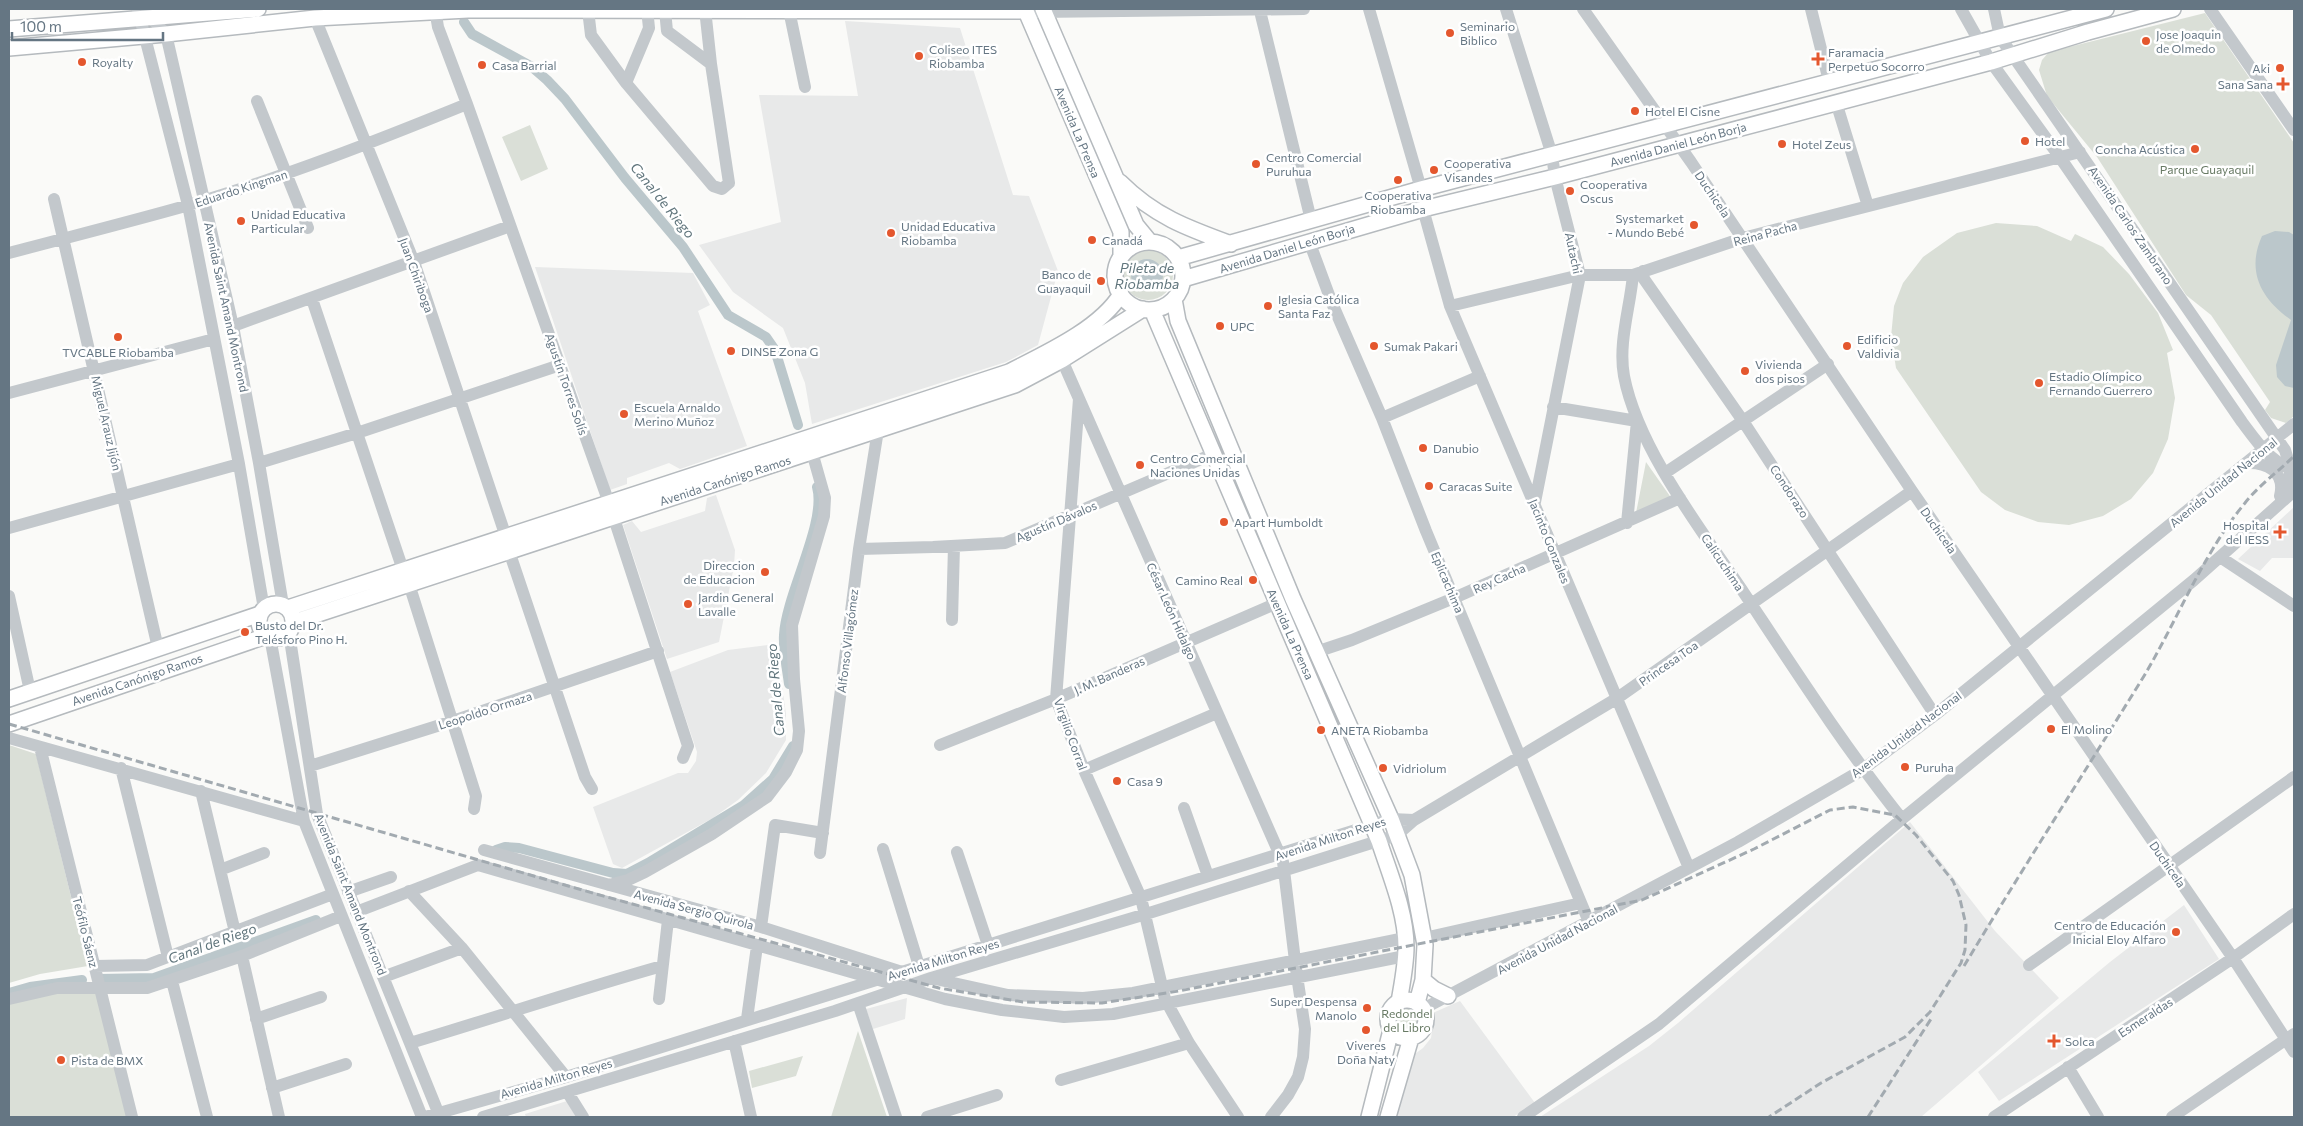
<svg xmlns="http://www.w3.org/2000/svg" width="2303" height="1126" font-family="Commissioner,sans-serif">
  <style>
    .built { fill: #e8e9e9 }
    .green { fill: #dadfd7 }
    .water { fill: #bbc7cb }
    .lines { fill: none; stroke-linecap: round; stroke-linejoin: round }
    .canal { stroke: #bbc7cb; stroke-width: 10 }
    .major-casing { stroke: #b5babe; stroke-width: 18 }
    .minor { stroke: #c3c8cc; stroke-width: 12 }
    .major { stroke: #fff; stroke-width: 15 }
    .rail { stroke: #a2aab0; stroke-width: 3; stroke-dasharray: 8 4; stroke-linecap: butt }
    .poi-dot { fill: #e4572e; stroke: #fff; stroke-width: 2 }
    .labels { text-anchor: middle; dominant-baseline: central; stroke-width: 5; stroke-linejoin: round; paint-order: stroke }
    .poi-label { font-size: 12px; fill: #657683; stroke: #fff; text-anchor: start }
    .street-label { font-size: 12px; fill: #657683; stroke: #fff }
    .park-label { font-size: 12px; fill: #687a64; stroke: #fff }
    .water-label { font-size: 14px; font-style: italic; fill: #60757c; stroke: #fff }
  </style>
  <rect width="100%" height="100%" fill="#fafaf8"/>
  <!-- built -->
  <path class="built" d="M845,21L960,28L1013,195L1029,196L1058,271L1038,345L1006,362L812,424L805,383L783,328L733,292L699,245L781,222L759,95L858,96Z
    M535,267L693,273L710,305L698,311L747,446L680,469L669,463L627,478V484L610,490Z
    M716,495L735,550L734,566L719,642L667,659L623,525L632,521L641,532L705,511L707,498Z
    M2294,507V558H2272L2260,571L2238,559Z
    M776,644L786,714V740L766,773L738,800L713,818L622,868L613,864L593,807L678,773H688L696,761L697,752L670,672L728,650Z
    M1910,822L1995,931L2059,998L1921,1117H1540L1649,1046L1678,1023Z
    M2184,905L2219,959L1999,1101L1978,1072L2110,962Z
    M907,998L905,1019L873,1029L866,1009Z
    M1460,1001L1535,1103L1513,1117H1397L1412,1056L1423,1048L1431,1038L1435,1012Z
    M567,1101L576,1117H526L525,1114Z"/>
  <!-- green -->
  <path class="green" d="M2205,13L2294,143V416L2286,423L2271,418L2265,410L2270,402L2211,315L2186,295L2097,157L2047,96L2039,70L2042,60L2049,52Z
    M530,125L548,169L521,181L502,137Z
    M1996,223L2037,226L2071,241L2075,234L2103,247L2129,274L2158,313L2173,350L2167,353L2175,398L2168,439L2153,473L2131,499L2103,516L2069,525L2038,522L2005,510L1981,492L1896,368L1891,337L1894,306L1903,283L1923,257L1957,233Z
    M1123 275a25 25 0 1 1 50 0a25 25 0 1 1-50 0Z
    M1646,462L1672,499L1636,513Z
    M9,745L36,754L88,966L40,974L9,983Z
    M96,991L128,1117H9V1003L57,992Z
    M1390 1020a16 16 0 1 1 32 0a16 16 0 1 1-32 0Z
    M858,1031L887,1117H831Z
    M803,1056L796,1076L752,1088L749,1071Z"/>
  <!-- water -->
  <path class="water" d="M2275,231L2289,232L2294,235V388L2285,386L2277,377L2276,365L2291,320C2261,299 2246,271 2262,236Z
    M1131 275a16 16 0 1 1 32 0a16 16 0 1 1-32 0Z"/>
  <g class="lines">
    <!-- canal -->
    <path class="canal" d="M464,22L472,34L532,67L547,80L565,99L625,178L683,247L728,315L766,337L775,350L798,425
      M789,684C787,668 783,651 784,635C786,594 827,523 817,487
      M496,850L505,847L519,848L613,873L627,874L648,863L744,805L773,779L793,746
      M99,979L154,978L316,920
      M9,993L30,987L82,980"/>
    <!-- major casing -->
    <g class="major-casing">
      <path id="major" d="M1025,9L1121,232V257
        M1043,9L1136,225L1150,242
        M9,29L258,9
        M9,48L166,34L315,18L468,10L1026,11
        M1120,182C1154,216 1187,228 1231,244
        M1115 276a34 34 0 1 1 68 0a34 34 0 1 1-68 0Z
        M1178,258L1421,189L2106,9
        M1183,279L1423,209L1555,177L1991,62L2088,32L2173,9
        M1174,299L1178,321L1293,599L1391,819L1412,875L1425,945L1423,980L1417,1003
        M1152,310L1379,841C1390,875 1406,912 1406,947C1406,965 1402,984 1399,1002
        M259 621a17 17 0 1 1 34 0a17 17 0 1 1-34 0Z
        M288,608L1009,372C1044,354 1100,329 1121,294
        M294,622L1015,385L1062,360L1143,309
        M9,699L260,614
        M9,724L266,636
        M1423,980L1434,989L1448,996
        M1388 1019a19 19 0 1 1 38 0a19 19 0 1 1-38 0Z
        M1369,1117L1391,1030
        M1388,1117L1411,1038"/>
    </g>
    <!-- minor -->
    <path class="minor" d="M143,9L166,34L233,326L259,463L283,605
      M435,9L438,27L467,104L609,503L688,746L683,758
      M1369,9L1421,189
      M1506,9L1552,155L1555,177L1580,275L1535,502
      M1583,9L1691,162L1912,491L2233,958L2294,1052
      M1811,9L1829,81
      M1961,9L1991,62L2059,156L2242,422C2257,442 2270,462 2294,470
      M1994,9L2000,37L2285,450C2291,468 2293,484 2281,499
      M2210,9L2294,130
      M138,10L188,205L239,464L264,609
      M588,10L591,35L626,83L713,186L722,189L729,183L711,64L705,9
      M665,10L667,31L711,64
      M789,10L805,87
      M1260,11L1311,220
      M1036,12L1304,9
      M315,18L414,262L506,537
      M626,83L649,28L647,9
      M257,101L308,228
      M1836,102L1868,206
      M54,199L158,648
      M1423,209L1450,306L1689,868
      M1309,241L1332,303L1382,418L1426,531L1589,922
      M9,253C69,237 129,222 189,205C284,177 376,141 467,104
      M1643,271L1644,279L1743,421L1935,715
      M1633,275C1630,308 1618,343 1624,376C1638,449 1703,532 1744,593C1795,670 1845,748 1902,819
      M312,299L403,570
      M1450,306L1580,275H1633L1743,238L2080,152
      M233,326L510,226
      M1062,360L1283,862L1296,969L1305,1029L1303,1057L1298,1077L1288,1095L1271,1117
      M9,393L214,339
      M1079,399L1056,699L1084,770L1141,898L1165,999L1189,1043L1238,1117
      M1553,407L1637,421
      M1382,418L1480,376
      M259,463L357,433L560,365
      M2246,463C2267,462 2286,472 2280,496
      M1665,473L1828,364
      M1627,523L1637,421
      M9,528L239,464
      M859,549L933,547L1005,543L1213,454
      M509,551L585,777L592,789
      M2220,557L2294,606
      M409,584L476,796L474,809
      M9,596L30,691
      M952,620L954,546
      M289,633L317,814L440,1117
      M270,637L304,821L422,1117
      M1316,652L1352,640L1454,598L1680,498
      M9,738L304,821
      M940,745L1056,699L1277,603
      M40,747L132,1117
      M310,766L453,721L658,651
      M121,768L168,957
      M1084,770L1217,713
      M201,791L235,932
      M1184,808L1208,876
      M883,849L919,966
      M484,850L761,927L902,972
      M957,852L988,945
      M820,853L859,549L878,430
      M220,870L264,853
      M609,885L628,880L645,872L712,834L767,797L786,772L797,750L799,731L794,679L792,625L824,516L825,498L812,452
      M409,891L462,948L566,1077
      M348,892L391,877
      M356,912L478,865L945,999L1002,1010L1064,1017L1113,1014L1405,956
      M761,927L775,825L823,833
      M1424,938L1581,903
      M242,956L279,1117
      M2029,965L2294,777
      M95,966L147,965L333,894
      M383,977L462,948
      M931,978L1008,995L1083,998L1133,993L1405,938
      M172,981L207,1117
      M9,999L57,988H147L242,956L341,916
      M659,999L668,920
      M858,1003L896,1117
      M1423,1009L1738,842L1862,770L1935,715L2294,424
      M256,1019L321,997
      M747,1019L757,946
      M734,1041L751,1117
      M410,1043C494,1018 577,990 662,966
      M2068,1067L2098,1117
      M1061,1080L1189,1043
      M272,1088L346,1064
      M568,1093L583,1117
      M425,1117L566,1077L1391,819L1414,820
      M483,1117L835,1011L931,978L1146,914L1397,835L1414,820L1616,699L1912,491
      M927,1117L997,1095
      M1523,1117L1659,1024L1902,819L2194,580L2294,491
      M1994,1117L2233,958L2294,914
      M2172,1117L2294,1034"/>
    <!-- major -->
    <use href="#major" class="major"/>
    <!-- rail -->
    <path class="rail" d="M9,724L596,894L939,988L1023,1002L1102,1003L1179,991L1642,900L1754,849L1830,810L1853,807L1895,815L1916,835L1953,881L1959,895L1966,925L1965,950L1961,963L1930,1012L1905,1037L1821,1083L1769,1117
      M1964,966C2023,868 2084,773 2144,676C2178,619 2202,555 2245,503C2259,485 2278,472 2294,456
      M1868,1117L1931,1019"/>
  </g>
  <!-- markers -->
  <g class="poi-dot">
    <circle cx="1450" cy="33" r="5"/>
    <circle cx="2146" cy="41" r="5"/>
    <circle cx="919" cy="56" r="5"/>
    <path d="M1815.5 51.5h5v5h5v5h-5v5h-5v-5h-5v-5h5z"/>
    <circle cx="82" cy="62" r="5"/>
    <circle cx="482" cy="65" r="5"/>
    <circle cx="2280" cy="68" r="5"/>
    <path d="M2280.5 76.5h5v5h5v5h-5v5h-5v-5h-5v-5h5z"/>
    <circle cx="1635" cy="111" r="5"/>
    <circle cx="2025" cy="141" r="5"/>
    <circle cx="1782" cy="144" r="5"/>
    <circle cx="2195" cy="149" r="5"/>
    <circle cx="1256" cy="164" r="5"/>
    <circle cx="1434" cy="170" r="5"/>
    <circle cx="1398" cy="180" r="5"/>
    <circle cx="1570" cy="191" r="5"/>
    <circle cx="241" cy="221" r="5"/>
    <circle cx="1694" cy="225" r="5"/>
    <circle cx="891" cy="233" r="5"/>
    <circle cx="1092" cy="240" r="5"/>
    <circle cx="1101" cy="281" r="5"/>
    <circle cx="1268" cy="306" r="5"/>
    <circle cx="1220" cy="326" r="5"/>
    <circle cx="118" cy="337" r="5"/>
    <circle cx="1374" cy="346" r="5"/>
    <circle cx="1847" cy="346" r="5"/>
    <circle cx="731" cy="351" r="5"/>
    <circle cx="1745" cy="371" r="5"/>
    <circle cx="2039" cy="383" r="5"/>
    <circle cx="624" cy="414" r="5"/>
    <circle cx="1423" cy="448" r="5"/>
    <circle cx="1140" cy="465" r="5"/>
    <circle cx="1429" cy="486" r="5"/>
    <circle cx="1224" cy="522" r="5"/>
    <path d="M2277.5 524.5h5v5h5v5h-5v5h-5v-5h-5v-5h5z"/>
    <circle cx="765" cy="572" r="5"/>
    <circle cx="1253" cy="580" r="5"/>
    <circle cx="688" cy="604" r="5"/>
    <circle cx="245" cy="632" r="5"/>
    <circle cx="2051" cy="729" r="5"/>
    <circle cx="1321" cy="730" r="5"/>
    <circle cx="1905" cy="767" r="5"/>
    <circle cx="1383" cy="768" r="5"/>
    <circle cx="1117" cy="781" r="5"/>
    <circle cx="2176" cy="932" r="5"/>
    <circle cx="1367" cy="1008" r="5"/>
    <circle cx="1366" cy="1030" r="5"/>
    <path d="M2051.5 1033.5h5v5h5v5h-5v5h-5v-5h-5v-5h5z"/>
    <circle cx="61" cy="1060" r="5"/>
  </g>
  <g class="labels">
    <!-- poi labels -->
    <g class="poi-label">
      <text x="1460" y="26">Seminario<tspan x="1460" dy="14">Biblico</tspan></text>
      <text x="2156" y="34">Jose Joaquin<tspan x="2156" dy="14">de Olmedo</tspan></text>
      <text x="929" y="49">Coliseo ITES<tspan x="929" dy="14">Riobamba</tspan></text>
      <text x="1828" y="52">Faramacia<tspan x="1828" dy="14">Perpetuo Socorro</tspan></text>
      <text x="92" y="62">Royalty</text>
      <text x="492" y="65">Casa Barrial</text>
      <text x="2270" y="68" text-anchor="end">Aki</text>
      <text x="2273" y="84" text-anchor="end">Sana Sana</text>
      <text x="1645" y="111">Hotel El Cisne</text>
      <text x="2035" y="141">Hotel</text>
      <text x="1792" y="144">Hotel Zeus</text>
      <text x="2185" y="149" text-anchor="end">Concha Acústica</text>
      <text x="1266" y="157">Centro Comercial<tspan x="1266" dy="14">Puruhua</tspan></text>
      <text x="1444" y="163">Cooperativa<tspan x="1444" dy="14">Visandes</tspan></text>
      <text x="1580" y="184">Cooperativa<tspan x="1580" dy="14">Oscus</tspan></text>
      <text x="1398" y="195" text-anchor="middle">Cooperativa<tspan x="1398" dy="14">Riobamba</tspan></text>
      <text x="251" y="214">Unidad Educativa<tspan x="251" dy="14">Particular</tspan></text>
      <text x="1684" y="218" text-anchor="end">Systemarket<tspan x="1684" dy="14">- Mundo Bebé</tspan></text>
      <text x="901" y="226">Unidad Educativa<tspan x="901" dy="14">Riobamba</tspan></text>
      <text x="1102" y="240">Canadá</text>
      <text x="1091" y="274" text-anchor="end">Banco de<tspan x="1091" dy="14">Guayaquil</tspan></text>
      <text x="1278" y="299">Iglesia Católica<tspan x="1278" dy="14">Santa Faz</tspan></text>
      <text x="1230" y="326">UPC</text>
      <text x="1857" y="339">Edificio<tspan x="1857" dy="14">Valdivia</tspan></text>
      <text x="1384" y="346">Sumak Pakari</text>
      <text x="741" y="351">DINSE Zona G</text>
      <text x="118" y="352" text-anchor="middle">TVCABLE Riobamba</text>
      <text x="1755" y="364">Vivienda<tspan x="1755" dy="14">dos pisos</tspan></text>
      <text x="2049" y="376">Estadio Olímpico<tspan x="2049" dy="14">Fernando Guerrero</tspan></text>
      <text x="634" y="407">Escuela Arnaldo<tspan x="634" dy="14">Merino Muñoz</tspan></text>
      <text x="1433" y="448">Danubio</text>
      <text x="1150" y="458">Centro Comercial<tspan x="1150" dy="14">Naciones Unidas</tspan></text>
      <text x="1439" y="486">Caracas Suite</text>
      <text x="1234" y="522">Apart Humboldt</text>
      <text x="2269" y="525" text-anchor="end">Hospital<tspan x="2269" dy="14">del IESS</tspan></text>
      <text x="755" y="565" text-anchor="end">Direccion<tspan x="755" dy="14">de Educacion</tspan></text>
      <text x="1243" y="580" text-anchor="end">Camino Real</text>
      <text x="698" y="597">Jardin General<tspan x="698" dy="14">Lavalle</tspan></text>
      <text x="255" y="625">Busto del Dr.<tspan x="255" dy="14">Telésforo Pino H.</tspan></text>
      <text x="2061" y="729">El Molino</text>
      <text x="1331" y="730">ANETA Riobamba</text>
      <text x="1915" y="767">Puruha</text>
      <text x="1393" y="768">Vidriolum</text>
      <text x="1127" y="781">Casa 9</text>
      <text x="2166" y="925" text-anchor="end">Centro de Educación<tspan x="2166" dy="14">Inicial Eloy Alfaro</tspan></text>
      <text x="1357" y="1001" text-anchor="end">Super Despensa<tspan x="1357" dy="14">Manolo</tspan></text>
      <text x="2065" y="1041">Solca</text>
      <text x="1366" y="1045" text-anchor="middle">Viveres<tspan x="1366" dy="14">Doña Naty</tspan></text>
      <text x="71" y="1060">Pista de BMX</text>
    </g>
    <!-- street labels -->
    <g class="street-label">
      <text transform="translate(1078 132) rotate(67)">Avenida La Prensa</text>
      <text transform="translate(1678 144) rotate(-15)">Avenida Daniel León Borja</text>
      <text transform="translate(241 188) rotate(-18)">Eduardo Kingman</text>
      <text transform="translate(1713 194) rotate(56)">Duchicela</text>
      <text transform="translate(2131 225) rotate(56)">Avenida Carlos Zambrano</text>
      <text transform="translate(1765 233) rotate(-15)">Reina Pacha</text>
      <text transform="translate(1287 248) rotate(-17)">Avenida Daniel León Borja</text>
      <text transform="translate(1574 253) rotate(78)">Autachi</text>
      <text transform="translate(417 275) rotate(70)">Juan Chiriboga</text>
      <text transform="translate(227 307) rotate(78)">Avenida Saint Amand Montrond</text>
      <text transform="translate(567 384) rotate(71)">Agustín Torres Solís</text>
      <text transform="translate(107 423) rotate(77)">Miguel Arauz Jijón</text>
      <text transform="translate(725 480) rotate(-18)">Avenida Canónigo Ramos</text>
      <text transform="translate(2223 482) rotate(-39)">Avenida Unidad Nacional</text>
      <text transform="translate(1790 491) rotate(57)">Condorazo</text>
      <text transform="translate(1056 521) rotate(-23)">Agustín Dávalos</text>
      <text transform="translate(1939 530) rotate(55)">Duchicela</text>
      <text transform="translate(1550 541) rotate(68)">Jacinto Gonzales</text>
      <text transform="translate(1723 562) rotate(56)">Calicuchima</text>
      <text transform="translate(1499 578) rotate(-24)">Rey Cacha</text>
      <text transform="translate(1448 582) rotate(67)">Eplicachima</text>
      <text transform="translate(1172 611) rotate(66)">César León Hidalgo</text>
      <text transform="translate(1291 634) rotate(66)">Avenida La Prensa</text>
      <text transform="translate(847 641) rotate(-83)">Alfonso Villagómez</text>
      <text transform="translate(1668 663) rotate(-35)">Princesa Toa</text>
      <text transform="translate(1109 675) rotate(-24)">J. M. Banderas</text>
      <text transform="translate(137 679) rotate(-19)">Avenida Canónigo Ramos</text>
      <text transform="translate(485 710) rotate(-18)">Leopoldo Ormaza</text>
      <text transform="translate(1071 734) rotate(70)">Virgilio Corral</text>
      <text transform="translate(1906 734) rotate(-37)">Avenida Unidad Nacional</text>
      <text transform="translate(1330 838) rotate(-18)">Avenida Milton Reyes</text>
      <text transform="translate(2168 864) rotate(55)">Duchicela</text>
      <text transform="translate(351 894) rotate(68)">Avenida Saint Amand Montrond</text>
      <text transform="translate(694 909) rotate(15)">Avenida Sergio Quirola</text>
      <text transform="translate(86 932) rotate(76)">Teófilo Sáenz</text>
      <text transform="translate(1557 939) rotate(-28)">Avenida Unidad Nacional</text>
      <text transform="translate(943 959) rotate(-17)">Avenida Milton Reyes</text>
      <text transform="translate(2145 1017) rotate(-33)">Esmeraldas</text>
      <text transform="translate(556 1078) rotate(-16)">Avenida Milton Reyes</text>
    </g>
    <!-- park labels -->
    <g class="park-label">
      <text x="2207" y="169">Parque Guayaquil</text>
      <text x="1407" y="1013">Redondel<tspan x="1407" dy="14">del Libro</tspan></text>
    </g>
    <!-- water labels -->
    <g class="water-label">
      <text transform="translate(663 200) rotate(51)">Canal de Riego</text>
      <text x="1147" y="267">Pileta de<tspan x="1147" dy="16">Riobamba</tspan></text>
      <text transform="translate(775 690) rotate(-95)">Canal de Riego</text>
      <text transform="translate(212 943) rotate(-20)">Canal de Riego</text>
    </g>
  </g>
  <!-- border -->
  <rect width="2303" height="1126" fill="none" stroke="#657683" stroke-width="20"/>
  <!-- scale -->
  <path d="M12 32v8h151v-8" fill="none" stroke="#657683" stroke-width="2.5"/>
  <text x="20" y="32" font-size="15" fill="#657683" stroke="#ffffff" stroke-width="4" paint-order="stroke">100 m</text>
</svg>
